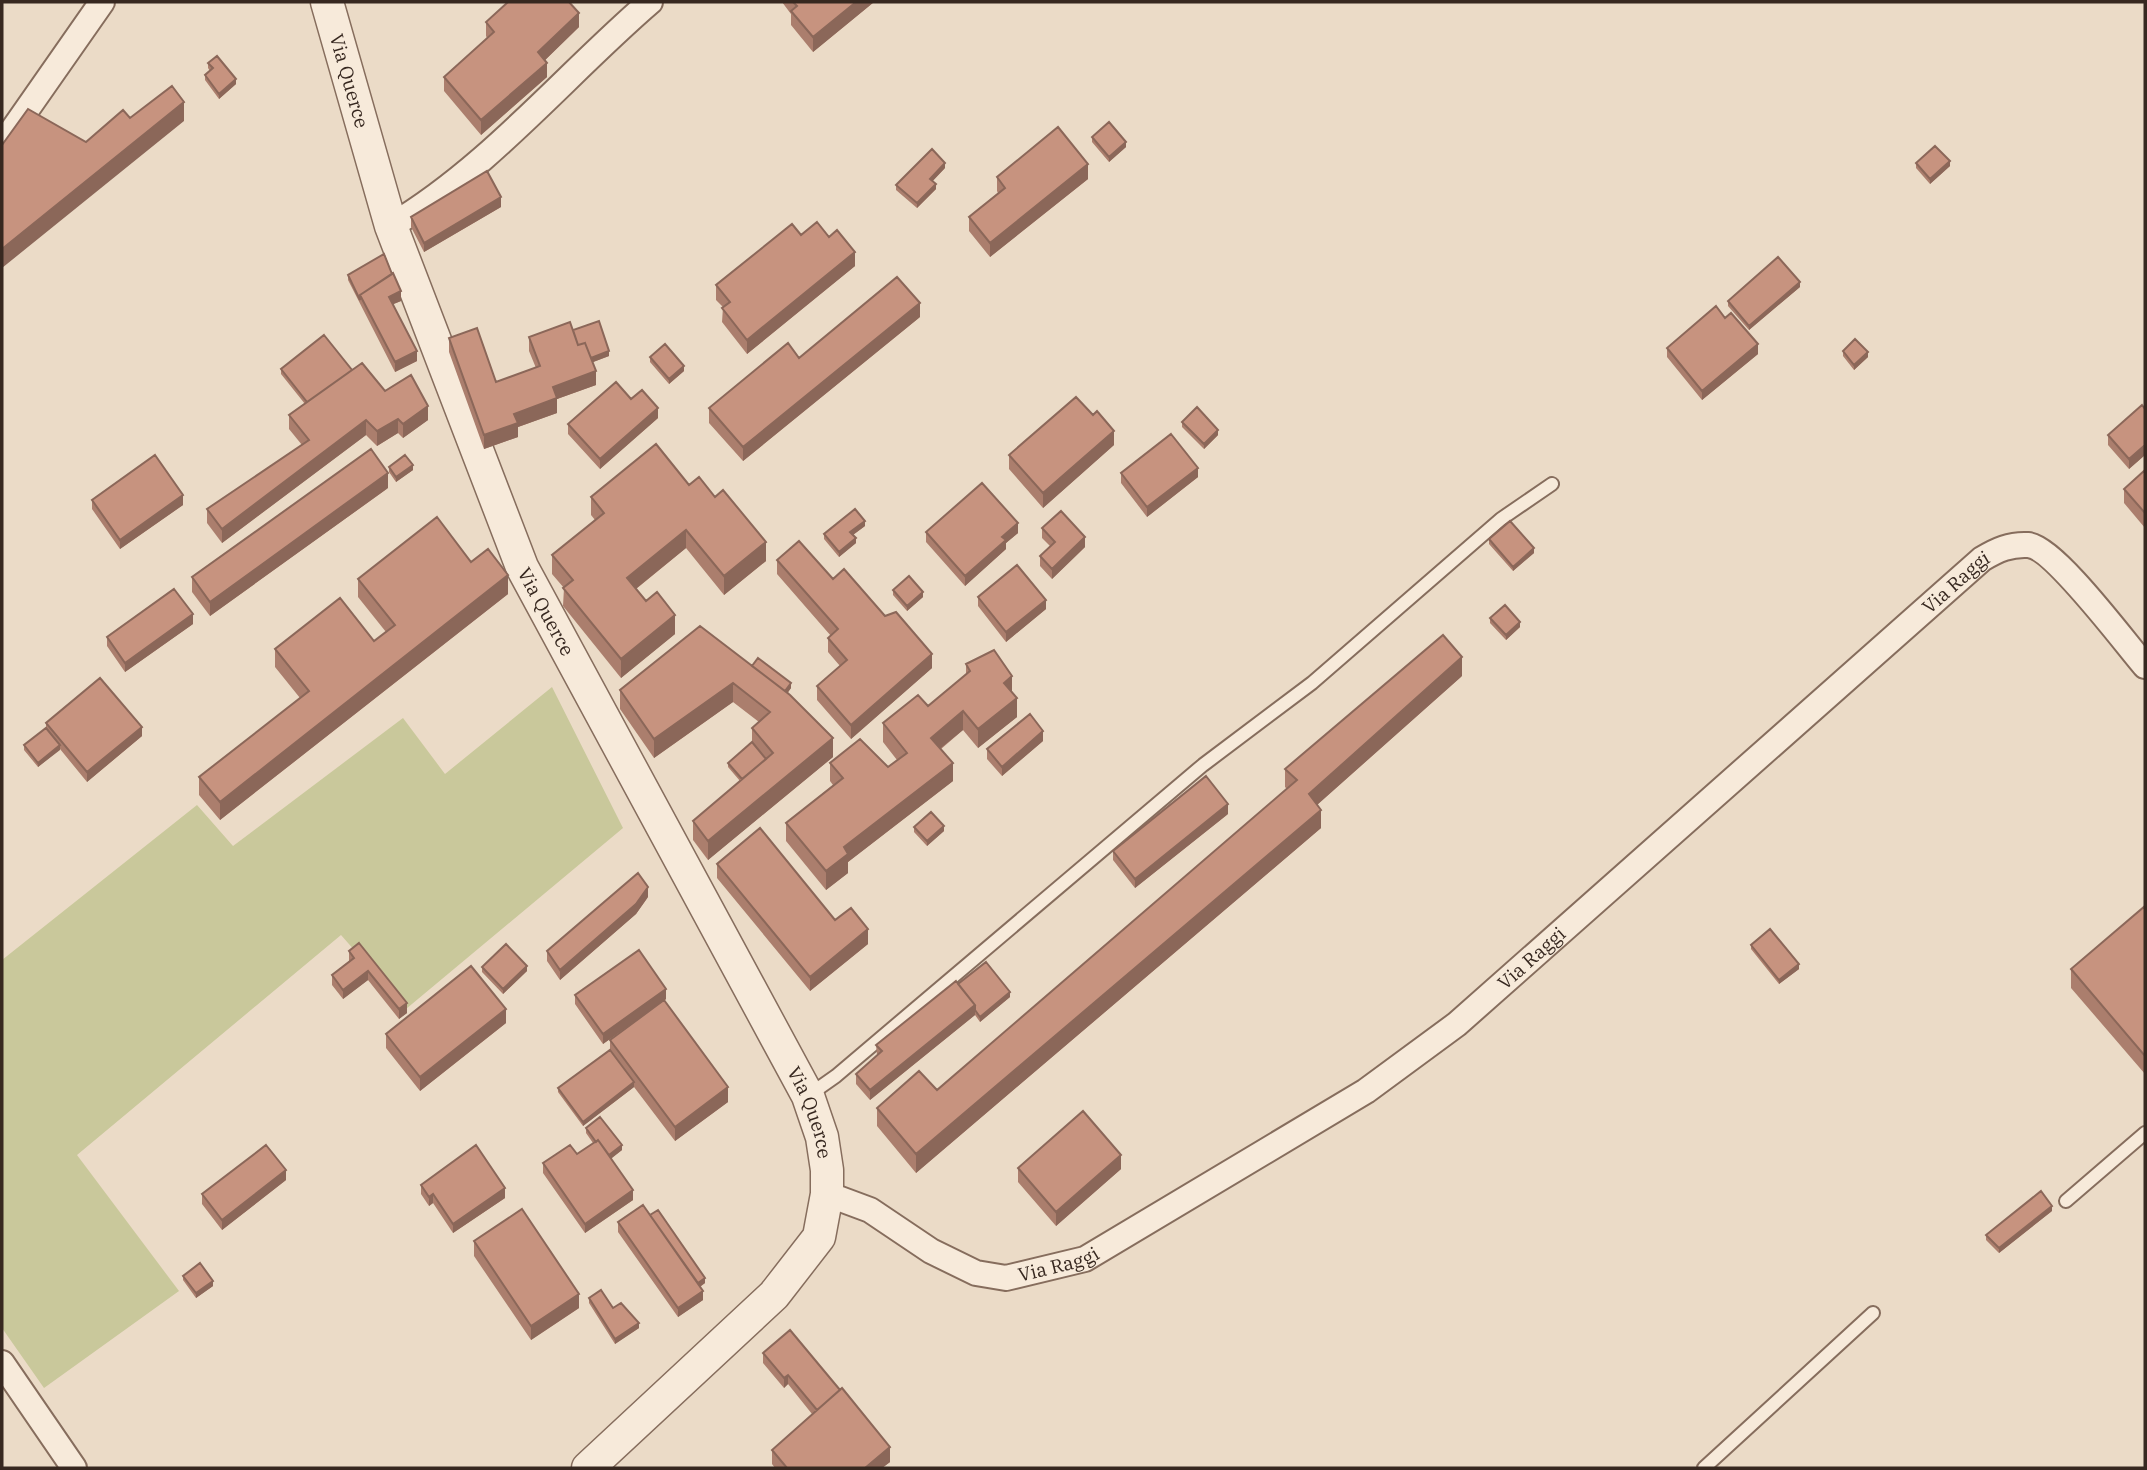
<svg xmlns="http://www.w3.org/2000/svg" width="2147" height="1470" font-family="'IBM Plex Serif',serif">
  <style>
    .green { fill: #c9c89b }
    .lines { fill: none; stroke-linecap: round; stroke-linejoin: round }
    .service-casing { stroke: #866d5d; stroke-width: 16 }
    .minor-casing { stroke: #866d5d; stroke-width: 28 }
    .tertiary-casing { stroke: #866d5d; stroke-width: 35 }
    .service { stroke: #f7eada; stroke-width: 12 }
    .minor { stroke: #f7eada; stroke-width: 24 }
    .tertiary { stroke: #f7eada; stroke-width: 32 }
    .wall { fill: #ab7e6d }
    .shaded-wall { fill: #8b6759 }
    .building { fill: #c7937f; stroke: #8b6759; stroke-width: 2 }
    .labels { text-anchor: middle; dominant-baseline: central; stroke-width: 6; stroke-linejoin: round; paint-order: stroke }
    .street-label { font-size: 19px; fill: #372820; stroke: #f3e7d6 }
  </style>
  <rect width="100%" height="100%" fill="#ebdbc7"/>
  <!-- green -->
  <path class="green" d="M552,687L623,828L406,1009L341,935L77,1155L179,1291L44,1388L2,1328V960L197,805L233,846L403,718L445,774Z"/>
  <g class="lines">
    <!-- service casing -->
    <g class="service-casing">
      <path id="service" d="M809,1095L836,1076L1203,765L1312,683L1501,519L1552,484
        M2066,1201L2145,1133
        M1704,1468L1873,1313"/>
    </g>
    <!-- minor casing -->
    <g class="minor-casing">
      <g id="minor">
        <path d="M2,145L102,2"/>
        <path d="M391,226C490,167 564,76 650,2"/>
        <path id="s1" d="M827,1194L870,1210L931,1251L976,1273L1006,1278L1085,1259L1366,1091L1457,1024L1982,559C1997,550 2010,544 2028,545C2054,547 2125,643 2145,666"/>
        <path d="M2,1363L74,1468"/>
      </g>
    </g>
    <!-- tertiary casing -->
    <g class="tertiary-casing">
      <g id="tertiary">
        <path id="s2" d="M327,2L391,226L522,567L808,1096L822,1137L827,1170V1194L819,1237L774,1295L588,1468"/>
      </g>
    </g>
    <!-- service -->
    <use href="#service" class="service"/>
    <!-- minor -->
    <use href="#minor" class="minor"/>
    <!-- tertiary -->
    <use href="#tertiary" class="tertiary"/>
  </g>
  <!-- wall -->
  <path class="wall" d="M782,2H874L813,52L791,25V14Z
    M486,22L579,27L545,60L547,77L481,135L444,91V77L487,38L486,36Z
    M208,63L236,84L219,99L205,80V75L210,71L208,68Z
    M1092,137L1126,147L1109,162L1092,142Z
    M1916,163L1950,166L1930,184L1916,168Z
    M945,168L932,181L936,189L917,208L896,190V185Z
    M997,177L1088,179L990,257L969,231V217L998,193L997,191Z
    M501,207L424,252L411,227V217Z
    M801,235L855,266L747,354L722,322L723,307L716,300V285Z
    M348,275L401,301L393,304L417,361L395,372L348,280Z
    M1800,287L1749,330L1728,306V301Z
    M920,317L743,461L709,423V408L799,358Z
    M1725,318L1758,354L1702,400L1667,357V348Z
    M573,330L609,356L593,362L596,385L557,399V413L518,427V437L484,449L449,352V338L496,382L536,368L529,351V337Z
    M1843,351L1868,357L1854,370L1843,356Z
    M650,357L684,371L669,384L650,362Z
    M281,369L352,370L428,420L403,438L398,433L377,446L366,435L222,543L207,523V509L302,445L289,429V415L305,404L281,374Z
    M2145,409V455L2129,469L2108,445V435Z
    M658,418L600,469L568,434V424Z
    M1182,422L1218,435L1204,449L1182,427Z
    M1114,445L1043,508L1009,469V455Z
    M389,467L413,470L396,482L389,472Z
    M2145,470V528L2124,503V489Z
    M1121,473L1198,477L1147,517L1121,483Z
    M689,485L766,561L724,595L686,548L636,589L675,634L621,678L563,606L564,588L552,574V555L595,520L591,515V497Z
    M388,488L210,616L192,592V577Z
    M92,500L183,505L120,549L92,509Z
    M865,526L853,535L856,543L839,557L824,539V534Z
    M1042,528L1085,547L1052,579L1040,566V556L1050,546L1042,538Z
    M926,532L1018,533L1006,543V549L965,586L926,542Z
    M1489,539L1534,553L1513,571L1489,544Z
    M777,560L833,579L885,616L932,668L851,739L817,700V686L840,666L828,652V638L831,636L777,574Z
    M471,562L508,594L220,820L199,795V777L300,698L275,667V649L374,641L386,632L358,597V579Z
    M893,590L923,597L907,611L893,595Z
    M978,597L1046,609L1006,642L978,606Z
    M1490,618L1520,627L1506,640L1490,623Z
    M193,624L125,672L107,646V637Z
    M966,664L1012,692L1017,717L978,748L963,730L941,749L953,781L848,862V873L826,890L786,841V823L833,785L830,781V763L888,767L897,760L883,742V723L928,706L966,675Z
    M752,666L791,688L788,692L833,757L708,860L693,840V821L740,781L728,767V763L752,742V728L759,722L733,702L654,758L620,709V690Z
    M1462,676L1317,805L1321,828L916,1173L877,1126V1108L937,1090L1287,789L1285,787V769Z
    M46,723L142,736L87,782L60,749L38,767L24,750V745L46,728Z
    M1043,741L1002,776L987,759V749Z
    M1228,814L1135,888L1113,860V851Z
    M914,827L944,831L927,846L914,832Z
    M717,864L835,920L868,944L810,991L717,878Z
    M648,897L636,914L560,980L547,961V951Z
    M2145,906V1074L2071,988V969Z
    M1751,945L1799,969L1779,984L1751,949Z
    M349,951L407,1013L399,1019L368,980L343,999L332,985V975L349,961Z
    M482,967L527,971L503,994L482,972Z
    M958,984L1010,997L980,1022L975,1015L870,1100L856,1084V1074L877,1055L876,1045Z
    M575,995L666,999L664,1001L728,1102L675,1141L634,1087L583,1126L558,1092V1088L610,1050V1040L654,1007L603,1044L575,1004Z
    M506,1023L420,1091L386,1048V1034Z
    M586,1128L622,1150L611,1158L633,1200L585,1233L543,1173V1163L577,1154L593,1143L586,1133Z
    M1018,1168L1121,1169L1056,1226L1018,1182Z
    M286,1180L222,1230L202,1204V1194Z
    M421,1185L505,1198L453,1233L433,1203L429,1206L421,1194Z
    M2052,1211L1999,1253L1986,1240V1235Z
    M650,1215L705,1283L700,1287L703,1300L678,1317L618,1232V1222Z
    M474,1241L579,1308L531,1340L474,1256Z
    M183,1276L213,1286L196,1298L183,1280Z
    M589,1298L639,1328L615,1344L589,1303Z
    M763,1353L890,1462L882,1468H775L772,1464V1450L812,1414L788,1384L784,1388L763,1363Z"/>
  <!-- shaded-wall -->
  <path class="shaded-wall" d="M856,2H874L813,52V37Z
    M579,13V27L538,67V52Z
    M547,63V77L481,135V120Z
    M236,79V84L219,99V94Z
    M184,102V121L2,268V249Z
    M1126,142V147L1109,162V157Z
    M1950,161V166L1930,184V179Z
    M945,163V168L930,184V179Z
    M1088,164V179L990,257V243Z
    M936,184V189L917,208V203Z
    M501,197V207L424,252V243Z
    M855,252V266L747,354V340Z
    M1800,282V287L1749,330V326Z
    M401,291V301L389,306V297Z
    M920,303V317L743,461V447Z
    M1758,344V354L1702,400V391Z
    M417,351V361L395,372V362Z
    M609,351V356L588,364V359Z
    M1868,352V357L1854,370V365Z
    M684,366V371L669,384V379Z
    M596,371V385L557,399V413L518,427V437L484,449V435L553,387Z
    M428,406V420L403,438V424Z
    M658,408V418L600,469V459Z
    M398,419V433L377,446V431Z
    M366,420V435L222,543V529Z
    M1218,430V435L1204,449V444Z
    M1114,431V445L1043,508V493Z
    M2145,445V455L2129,469V459Z
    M413,465V470L396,482V477Z
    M1198,468V477L1147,517V507Z
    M388,473V488L210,616V602Z
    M183,495V505L120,549V540Z
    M865,521V526L850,537V532Z
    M1018,523V533L1006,543V549L965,586V576L1002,537Z
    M686,530V548L627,596V578Z
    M1085,537V547L1052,579V569Z
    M856,538V543L839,557V552Z
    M766,542V561L724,595V576Z
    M1534,548V553L1513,571V567Z
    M508,575V594L220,820V802Z
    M923,592V597L907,611V606Z
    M1046,600V609L1006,642V632Z
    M193,614V624L125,672V663Z
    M675,615V634L621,678V659Z
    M1520,622V627L1506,640V635Z
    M932,654V668L851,739V725Z
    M1462,657V676L1309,812V794Z
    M1012,676V695L1004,683Z
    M733,683V702L654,758V739Z
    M791,683V688L779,705V700Z
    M1017,698V717L978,748V729Z
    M963,711V730L931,756V738Z
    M142,727V736L87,782V772Z
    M1043,731V741L1002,776V767Z
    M833,738V757L708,860V841Z
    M60,745V750L38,767V763Z
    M953,763V781L848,862V873L826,890V871L844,847Z
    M1228,804V814L1135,888V879Z
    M1321,810V828L916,1173V1154Z
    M944,826V831L927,846V841Z
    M648,887V897L636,914L560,980V970Z
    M868,929V944L810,991V977Z
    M1799,964V969L1779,984V980Z
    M527,966V971L503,994V989Z
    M368,971V980L343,999V990Z
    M666,989V999L603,1044V1034Z
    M1010,992V997L980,1022V1017Z
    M407,1003V1013L399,1019V1009Z
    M975,1005V1015L870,1100V1090Z
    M506,1009V1023L420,1091V1077Z
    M634,1082V1087L583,1126V1122Z
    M728,1087V1102L675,1141V1127Z
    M622,1145V1150L607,1162V1157Z
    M1121,1155V1169L1056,1226V1212Z
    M286,1170V1180L222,1230V1220Z
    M505,1188V1198L453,1233V1224Z
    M633,1190V1200L585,1233V1224Z
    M433,1194V1203L429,1206V1197Z
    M2052,1206V1211L1999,1253V1248Z
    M705,1278V1283L695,1290V1285Z
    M213,1281V1286L196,1298V1293Z
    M703,1291V1300L678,1317V1308Z
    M579,1294V1308L531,1340V1326Z
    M639,1323V1328L615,1344V1339Z
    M788,1375V1384L784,1388V1378Z
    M890,1447V1462L882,1468H865Z"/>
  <!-- building -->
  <path class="building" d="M508,2H569L579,13L538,52L547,63L481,120L444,77L494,32L486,22Z
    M793,2H856L813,37L791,11L797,6Z
    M217,56L236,79L219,94L205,75L213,68L208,63Z
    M172,86L184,102L2,249V145L28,109L86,142L123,110L130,118Z
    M1109,122L1126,142L1109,157L1092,137Z
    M1058,127L1088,164L990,243L969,217L1005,188L997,177Z
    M1935,146L1950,161L1930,179L1916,163Z
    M932,149L945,163L930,179L936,184L917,203L896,185Z
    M487,171L501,197L424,243L411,217Z
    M817,222L829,237L837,230L855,252L747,340L722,308L730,302L716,285L792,224L801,235Z
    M384,254L392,274L360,295V300L348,275Z
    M1778,257L1800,282L1749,326L1728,301Z
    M393,273L401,291L389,297L417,351L395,362L360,295Z
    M897,277L920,303L743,447L709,408L788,343L799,358Z
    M1716,306L1725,318L1731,313L1758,344L1702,391L1667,348Z
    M599,321L609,351L591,358L585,343L578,345L573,330Z
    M570,322L578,345L585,343L596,371L553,387L557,398L514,414L518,423L484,435L449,338L477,328L496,382L540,366L529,337Z
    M324,335L352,370L307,402L281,369Z
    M1855,339L1868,352L1854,365L1843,351Z
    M665,344L684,366L669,379L650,357Z
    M362,363L385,391L411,375L428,406L403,424L398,419L377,431L366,420L222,529L207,509L309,440L289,415Z
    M616,382L631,399L642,390L658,408L600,459L568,424Z
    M1076,397L1093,415L1097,411L1114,431L1043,493L1009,455Z
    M2142,405L2145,409V445L2129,459L2108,435Z
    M1197,407L1218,430L1204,444L1182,422Z
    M1171,434L1198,468L1147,507L1121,473Z
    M656,444L689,485L699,477L715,497L723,490L766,542L724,576L686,530L627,578L646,601L657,592L675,615L621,659L563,588L573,580L552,555L604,513L591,497Z
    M371,449L388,473L210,602L192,577Z
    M155,455L183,495L120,540L92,500Z
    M405,455L413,465L396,477L389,467Z
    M2145,470V513L2124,489Z
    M982,483L1018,523L1002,537L1006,540L965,576L926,532Z
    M855,509L865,521L850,532L856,538L839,552L824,534Z
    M1061,511L1085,537L1052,569L1040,556L1055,542L1042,528Z
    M437,517L471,562L488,549L508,575L220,802L199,777L309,691L275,649L340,598L374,641L395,625L358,579Z
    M1510,521L1534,548L1513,567L1489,539Z
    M799,541L833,579L844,569L885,616L896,612L932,654L851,725L817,686L847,660L828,638L838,629L777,560Z
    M1017,565L1046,600L1006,632L978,597Z
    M909,576L923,592L907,606L893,590Z
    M174,589L193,614L125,663L107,637Z
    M1505,605L1520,622L1506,635L1490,618Z
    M700,626L790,695L833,738L708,841L693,821L773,753L752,728L770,712L733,683L654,739L620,690Z
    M1443,635L1462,657L1309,794L1321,810L916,1154L877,1108L919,1071L937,1090L1297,780L1285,769Z
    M994,650L1012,676L1004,683L1017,698L978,729L963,711L931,738L953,763L844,847L848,854L826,871L786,823L843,778L830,763L860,739L888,767L907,753L883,723L918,695L928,706L970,671L966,664Z
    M758,658L791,683L785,691L752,666Z
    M100,678L142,727L87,772L46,723Z
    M1030,714L1043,731L1002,767L987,749Z
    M46,728L60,745L38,763L24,745Z
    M752,742L766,759L742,779L728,763Z
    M1206,776L1228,804L1135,879L1113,851Z
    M931,812L944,826L927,841L914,827Z
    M760,828L835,920L851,908L868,929L810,977L717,864Z
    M638,873L648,887L636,904L560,970L547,951Z
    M2145,906V1056L2071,969Z
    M1770,929L1799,964L1779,980L1751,945Z
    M359,943L407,1003L399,1009L368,971L343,990L332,975L354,958L349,951Z
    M506,944L527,966L503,989L482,967Z
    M639,950L666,989L603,1034L575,995Z
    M986,962L1010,992L980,1017L975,1010V1005L958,984Z
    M471,966L506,1009L420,1077L386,1034Z
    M956,981L975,1005L870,1090L856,1074L882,1051L876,1045Z
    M664,1000L728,1087L675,1127L610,1040Z
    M610,1050L634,1082L583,1122L558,1088Z
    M1083,1111L1121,1155L1056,1212L1018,1168Z
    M600,1117L622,1145L609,1155L598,1140L596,1142L586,1128Z
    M598,1140L633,1190L585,1224L543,1163L570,1145L577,1154Z
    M266,1145L286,1170L222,1220L202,1194Z
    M476,1145L505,1188L453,1224L433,1194L429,1197L421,1185Z
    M2041,1191L2052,1206L1999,1248L1986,1235Z
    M643,1205L703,1291L678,1308L618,1222Z
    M522,1209L579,1294L531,1326L474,1241Z
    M658,1210L705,1278L698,1283L650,1215Z
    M200,1263L213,1281L196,1293L183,1276Z
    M601,1290L613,1308L621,1303L639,1323L615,1339L589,1298Z
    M790,1330L840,1390L817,1410L788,1375L784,1378L763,1353Z
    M842,1388L890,1447L865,1468H787L772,1450Z"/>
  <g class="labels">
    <!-- street labels -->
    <g class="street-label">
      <text stroke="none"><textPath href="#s2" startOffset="82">Via Querce</textPath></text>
      <text stroke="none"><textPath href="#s1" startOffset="1388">Via Raggi</textPath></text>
      <text stroke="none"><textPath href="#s2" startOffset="649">Via Querce</textPath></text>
      <text stroke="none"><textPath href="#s1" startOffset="821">Via Raggi</textPath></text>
      <text stroke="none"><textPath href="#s2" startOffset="1216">Via Querce</textPath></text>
      <text stroke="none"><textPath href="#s1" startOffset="254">Via Raggi</textPath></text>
    </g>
  </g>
  <!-- border -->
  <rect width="2147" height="1470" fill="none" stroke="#372820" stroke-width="7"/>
</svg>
